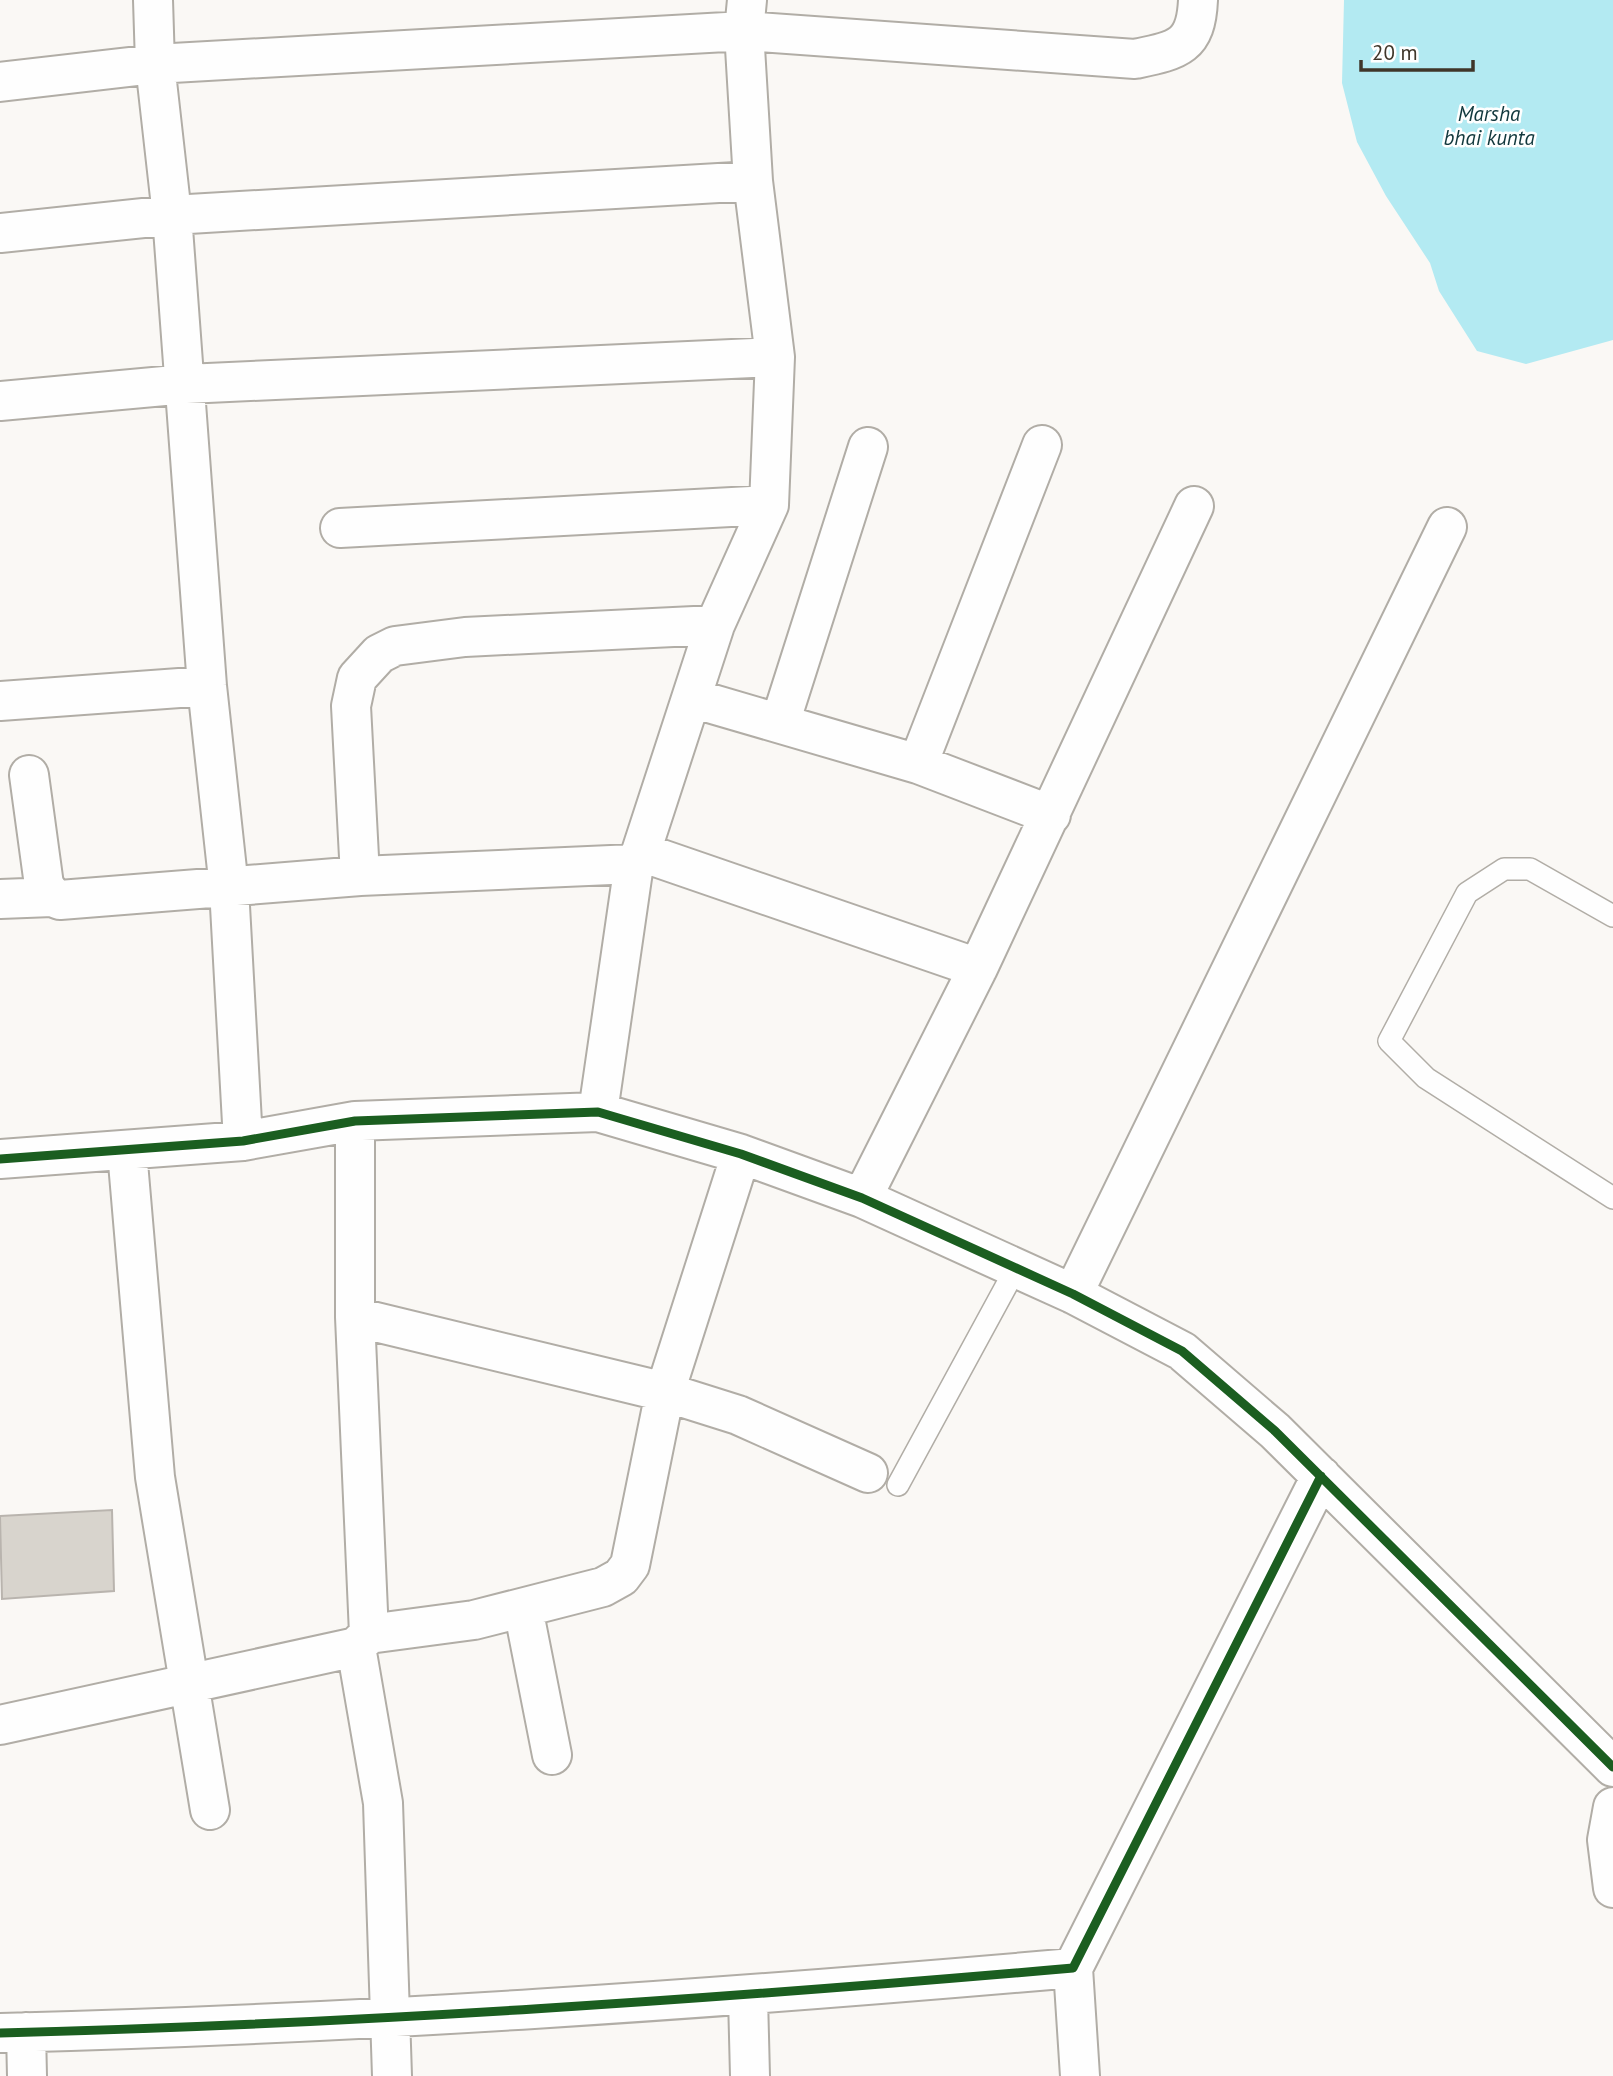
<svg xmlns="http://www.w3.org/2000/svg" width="1613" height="2076" font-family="'PT Sans',sans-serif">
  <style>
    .water { fill: #b3eaf2 }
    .building { fill: #d8d4cd; stroke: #b9b4ae; stroke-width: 2 }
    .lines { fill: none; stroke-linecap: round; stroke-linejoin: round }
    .service-casing { stroke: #b1ada6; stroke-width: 24 }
    .minor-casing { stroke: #b1ada6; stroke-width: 42 }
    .service { stroke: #fefefe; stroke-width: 21 }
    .minor { stroke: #fefefe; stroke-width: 38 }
    .cycleway-casing { stroke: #fff; stroke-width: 13 }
    .cycleway { stroke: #1b5e20; stroke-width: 9 }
    .labels { text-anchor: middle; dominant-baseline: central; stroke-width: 5; stroke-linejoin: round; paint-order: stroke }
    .water-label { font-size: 21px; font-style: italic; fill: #11383d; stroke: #fff }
  </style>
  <rect width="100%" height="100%" fill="#faf8f5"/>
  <!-- water -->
  <path class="water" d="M1344,0H1613V340L1526,364L1477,351L1439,291L1430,263L1386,196L1357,142L1342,83Z"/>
  <!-- building -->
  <path class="building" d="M112,1510L114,1591L2,1599L0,1516Z"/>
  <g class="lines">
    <!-- service casing -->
    <g class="service-casing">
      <path id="service" d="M1613,916L1530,869H1504L1467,893L1389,1041L1426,1078L1613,1198
        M898,1485L1016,1268"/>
    </g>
    <!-- minor casing -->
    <g class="minor-casing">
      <path id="minor" d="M153,0L155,64L172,215L207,686L229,888L243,1141
        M0,82L155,64L744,31L1135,59C1178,50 1196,47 1198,0
        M0,233L172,215L753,181
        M0,401L186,384L775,357
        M340,528L769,505
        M692,698L918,764L1051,815
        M0,701L207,686
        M780,723L868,447
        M918,764L1042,445
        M29,775L44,885L52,897L60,900L360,876L634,864
        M641,852L978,968
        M360,876L351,706L357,678L379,654L395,646L465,637L715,625
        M0,899L52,897
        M598,1112L634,864L641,852L715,625L769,505L775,357L753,181L744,31L747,0
        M355,1121V1317L665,1392L738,1415L868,1473
        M127,1151L155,1477L210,1810
        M0,1159L243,1141L355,1121L598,1112L741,1154L862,1198L1073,1294L1182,1351L1275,1431L1613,1767
        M862,1198L978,968L1194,506
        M1073,1294L1447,527
        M355,1317L369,1634
        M523,1608L552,1755
        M356,1647L383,1803L392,2076
        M0,1725L356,1647L369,1634L474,1620L603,1587L621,1577L630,1565L665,1392L741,1154
        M1613,1807L1607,1840L1613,1888
        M1073,1968L1080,2076
        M748,1997L750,2076
        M26,2032L27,2076
        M0,2033C359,2024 716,1999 1073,1968L1321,1476"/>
    </g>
    <!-- service -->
    <use href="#service" class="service"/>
    <!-- minor -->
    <use href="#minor" class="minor"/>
    <!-- cycleway casing -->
    <g class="cycleway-casing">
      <path id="cycleway" d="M0,1159L243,1141L355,1121L598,1112L741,1154L862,1198L1073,1294L1182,1351L1275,1431L1613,1767
        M0,2033C359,2024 716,1999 1073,1968L1321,1476"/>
    </g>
    <!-- cycleway -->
    <use href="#cycleway" class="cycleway"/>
  </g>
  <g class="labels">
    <!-- water labels -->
    <g class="water-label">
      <text x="1489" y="113">Marsha<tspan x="1489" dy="24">bhai kunta</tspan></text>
    </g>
  </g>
  <!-- scale -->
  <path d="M1361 60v10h112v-10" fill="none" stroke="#3f362a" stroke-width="3.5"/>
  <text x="1372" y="60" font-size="21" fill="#3f362a" stroke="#ffffff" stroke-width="5" paint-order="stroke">20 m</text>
</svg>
